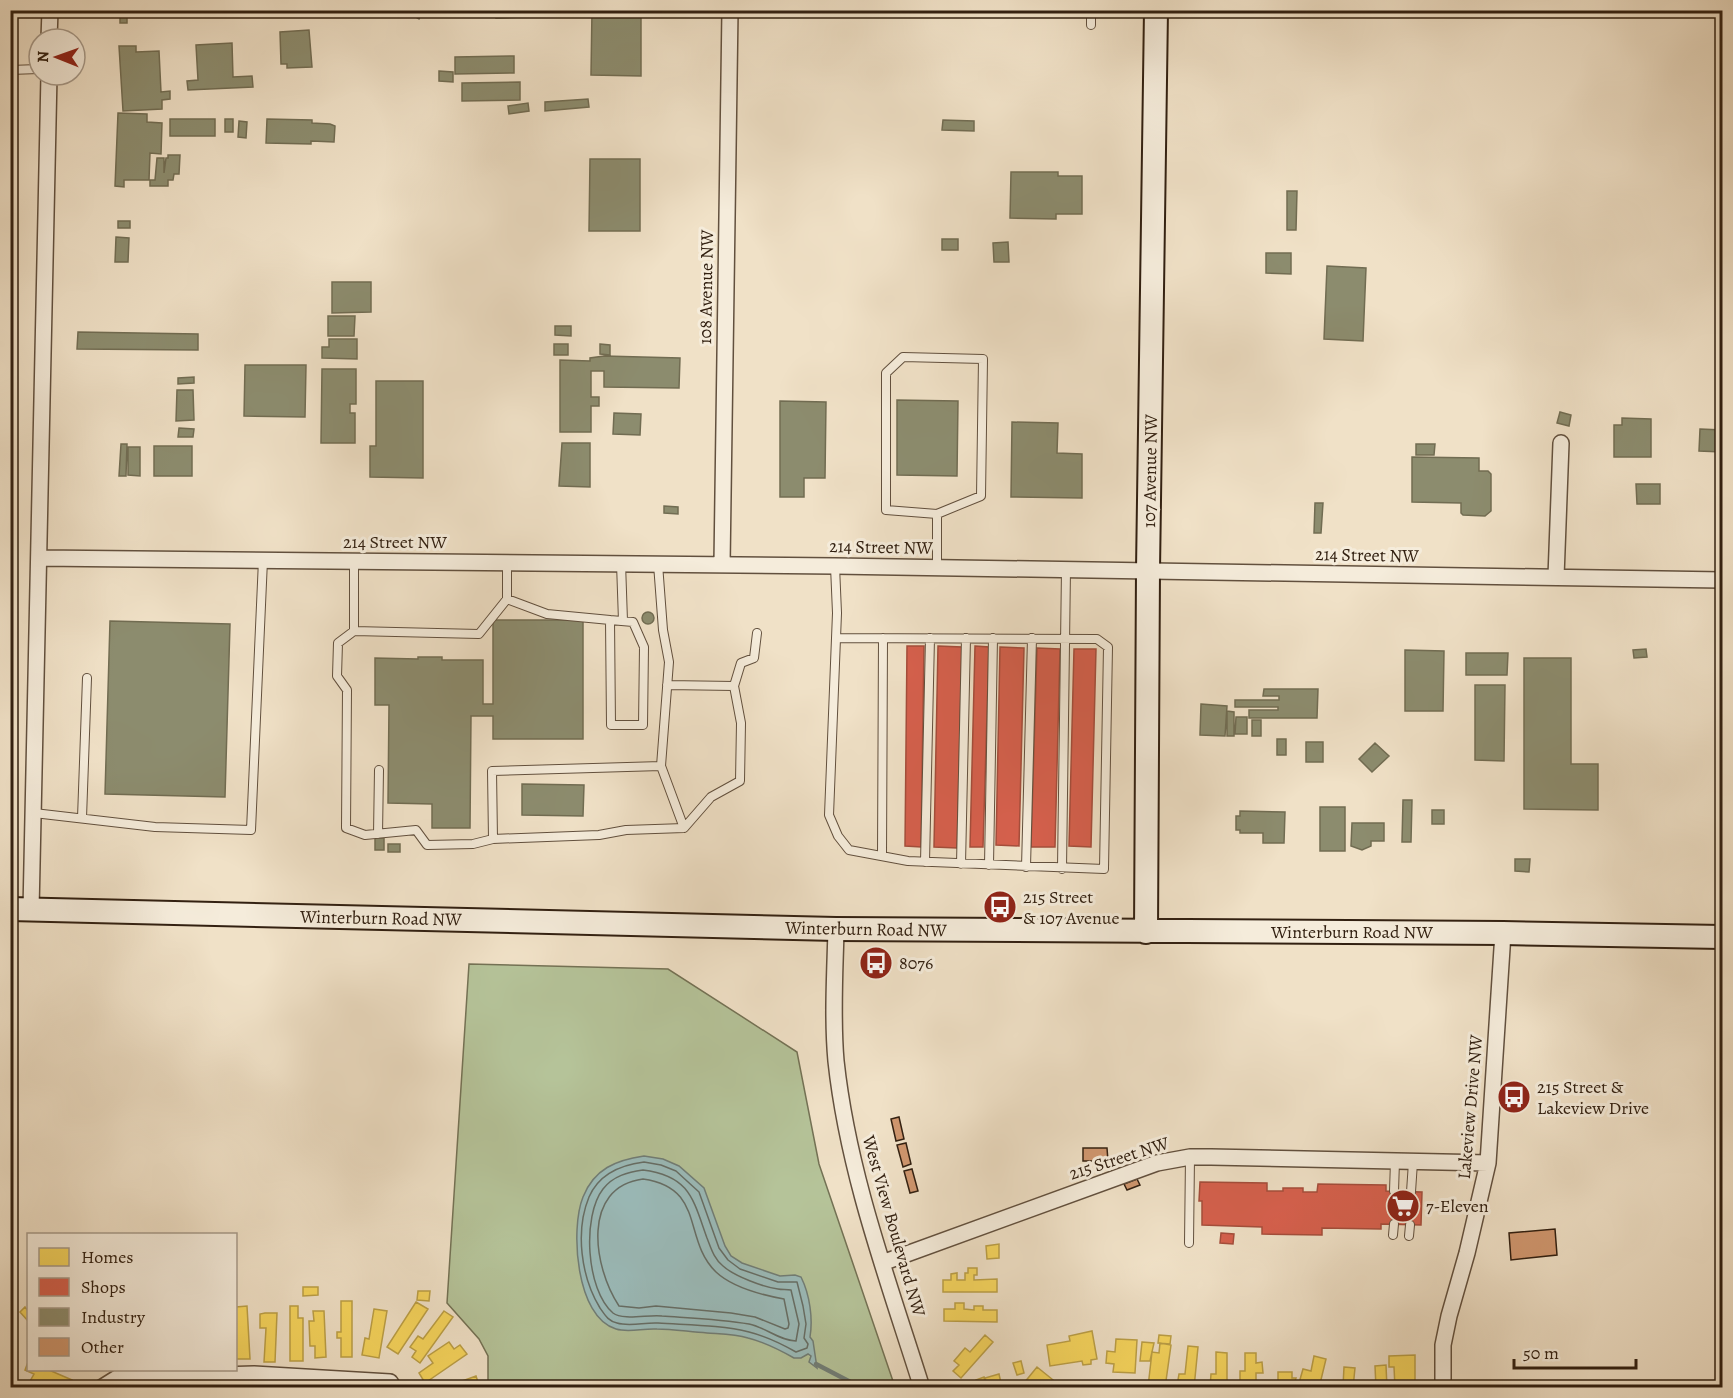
<svg xmlns="http://www.w3.org/2000/svg" width="1733" height="1398" font-family="Alegreya,serif">
  <style>
    .green { fill: #b5c399; stroke: #747255; stroke-width: 1.5 }
    .water { fill: #9bbcbb; stroke: #717e77; stroke-width: 1.5 }
    .homes { fill: #f6d55c; stroke: #bb9f46; stroke-width: 1.5 }
    .shops { fill: #d6604d; stroke: #a54d3b; stroke-width: 1.5 }
    .industry { fill: #8c8c6e; stroke: #716c52; stroke-width: 1.5 }
    .lines { fill: none; stroke-linecap: round; stroke-linejoin: round }
    .shore { stroke: #666e66; stroke-width: 1.5 }
    .stream { stroke: #717e77; stroke-width: 4.5 }
    .building { fill: #d0976f; stroke: #322011; stroke-width: 1.5 }
    .lane-casing { stroke: #62503e; stroke-width: 10 }
    .street-casing { stroke: #62503e; stroke-width: 18 }
    .secondary-casing { stroke: #322011; stroke-width: 26 }
    .lane { stroke: #f5ecdb; stroke-width: 8 }
    .street { stroke: #f5ecdb; stroke-width: 15 }
    .secondary { stroke: #f5ecdb; stroke-width: 22 }
    .labels { text-anchor: middle; dominant-baseline: central; stroke-width: 6; stroke-linejoin: round; paint-order: stroke }
    .street-label { font-size: 18px; fill: #322011; stroke: #f5ecdb }
    .poi-label { font-size: 18px; fill: #322011; stroke: #f5ecdb; text-anchor: start }
  </style>
  <rect width="100%" height="100%" fill="#f0e1c7"/>
  <filter id="stains"><feTurbulence type="fractalNoise" baseFrequency=".00333" numOctaves="4"/><feColorMatrix values="0 0 0 0 .2 0 0 0 0 .09 0 0 0 0 .02 0 0 0 .5 -.17"/></filter>
  <radialGradient id="worn" r=".72"><stop offset=".6" stop-color="#630" stop-opacity="0"/><stop offset="1" stop-color="#630" stop-opacity=".3"/></radialGradient>
  <!-- green -->
  <path class="green" d="M469,964L668,969L797,1052L819,1164L895,1387H488V1356L479,1339L447,1303Z"/>
  <!-- water -->
  <path class="water" d="M644,1156L663,1159L679,1166L704,1188L725,1246L731,1256L742,1263L780,1276L795,1275L801,1277C810,1295 813,1319 810,1337L813,1341L817,1368L809,1362L811,1356L808,1354L801,1358H794C780,1350 764,1342 748,1338C735,1334 720,1334 707,1333C690,1332 673,1329 657,1329C643,1328 629,1333 616,1329C576,1318 570,1229 583,1197C594,1169 616,1160 644,1156Z"/>
  <!-- homes -->
  <path class="homes" d="M999,1244V1258L987,1259L986,1246Z
    M968,1268H977V1275H974V1280L997,1279V1292H943V1280H951V1274L957,1273V1280H965V1273H968Z
    M303,1287H318V1295L303,1296Z
    M418,1291H430L429,1301L417,1300Z
    M341,1301H352V1357H341V1338H337V1332H341Z
    M416,1302L428,1309L398,1354L387,1347Z
    M955,1303H964V1309L974,1310V1306H983V1310H997V1322L944,1321V1309H955Z
    M247,1306L250,1359H236V1307Z
    M290,1306H298V1318H303V1361H290Z
    M25,1307L28,1311V1321L20,1312Z
    M374,1309L387,1311L379,1358L362,1355L365,1338L369,1339Z
    M313,1311H324L326,1357L315,1358V1346H310L309,1321H314Z
    M444,1311L453,1317L420,1363L412,1357L416,1351L410,1347L418,1336L423,1339Z
    M265,1313H277L275,1362H264L266,1328H260V1314Z
    M1092,1331L1097,1359L1091,1360V1364L1083,1365L1082,1361L1050,1366L1047,1345L1070,1341L1069,1336Z
    M985,1335L993,1342L961,1378L953,1371L959,1365L954,1361L965,1348L970,1352Z
    M1159,1335L1171,1336L1170,1344L1158,1343Z
    M1116,1339L1137,1340L1135,1373L1113,1372L1114,1364L1106,1363L1107,1351L1115,1352Z
    M449,1342L454,1349L460,1345L467,1354L425,1383L419,1373L433,1363L428,1356Z
    M1142,1342L1154,1343L1150,1361H1140Z
    M1160,1343L1171,1345L1165,1388L1148,1387L1152,1352L1159,1353Z
    M1188,1346L1198,1347L1194,1388H1183L1184,1381L1178,1380L1179,1374H1185Z
    M1216,1352L1227,1353V1388H1210L1211,1374H1216Z
    M1245,1353H1256V1363L1262,1362L1263,1373H1256V1388H1240V1371H1245Z
    M1415,1355V1388H1395L1394,1367H1389V1356Z
    M1314,1356L1326,1359L1319,1388H1307V1385L1299,1383L1303,1369L1311,1371Z
    M1021,1361L1024,1373L1017,1375L1013,1363Z
    M28,1362V1370H49L72,1380L69,1388L57,1385L56,1388H40L29,1383L34,1374L25,1370Z
    M1386,1365L1387,1388H1376L1375,1366Z
    M1037,1367L1063,1388H1030L1024,1383Z
    M1344,1367L1355,1368L1353,1388H1333V1386H1343Z
    M1278,1372H1292V1378H1296L1293,1388H1278Z
    M999,1374L1001,1383L987,1387L985,1378Z
    M476,1376L480,1388H443Z
    M984,1377L986,1387L1001,1383L1002,1388H978L976,1380Z
    M1196,1382H1210V1388H1196Z"/>
  <!-- shops -->
  <path class="shops" d="M907,646H924L921,847L905,846Z
    M938,646L962,647L957,848L934,847Z
    M975,646L989,647L983,847H970Z
    M1000,647L1024,648L1019,846L996,845Z
    M1037,648L1060,649L1055,847H1031Z
    M1074,649H1096L1091,847L1069,846Z
    M1200,1182L1267,1183V1191H1283V1188H1303V1192H1317L1318,1184L1386,1185V1191L1422,1192L1421,1225L1381,1224V1229L1322,1228V1235L1262,1234V1227L1202,1225V1201H1199Z
    M1221,1233L1234,1234L1233,1244L1220,1243Z"/>
  <!-- industry -->
  <path class="industry" d="M120,10H127V23H120Z
    M404,10H423L419,19Z
    M496,10H522V17L496,18Z
    M592,10H641V76L591,75Z
    M309,30L312,67L287,68V64H281L280,32Z
    M232,43L233,77L252,76L253,87L188,90L187,81L198,80L196,45Z
    M119,46H136V52L159,51L161,92L170,91V99L162,100V109L123,111Z
    M514,56V73L455,74V57Z
    M439,71L453,72V82L439,81Z
    M520,82V100L462,101V83Z
    M588,99L589,107L545,111V102Z
    M528,103L529,111L509,114L508,106Z
    M118,113L147,114V122L162,123L161,154L150,153L149,180H124V187L115,186Z
    M170,119H215V136H170Z
    M225,119H233V132H225Z
    M267,119L312,120V123L330,124L335,126L334,142L311,141V144L266,143Z
    M943,120L974,121V131L942,130Z
    M239,121L247,122L246,138L238,137Z
    M168,155H180L179,174H174L173,180H168V186H150V180H155L157,158H164V173L166,158H168Z
    M590,159H640V231H589Z
    M1011,172H1058V176H1082V214H1056V219L1010,218Z
    M1287,191H1297L1296,230H1287Z
    M118,221H130V228H118Z
    M116,237L129,238L128,262H115Z
    M942,239H958V250H942Z
    M1008,242L1009,262H994L993,243Z
    M1266,253H1291V274L1266,273Z
    M1327,266L1366,268L1363,341L1324,339Z
    M332,282H371V312L332,313Z
    M328,316H355L354,336H328Z
    M555,326H571V336L555,335Z
    M78,332L198,334V350L77,349Z
    M329,339H357V359L322,358V347H329Z
    M554,344H568V355H554Z
    M600,344L610,345V355L600,354Z
    M604,356L680,358L679,388L604,387V371H591V397H599V406H591V432H560V360L590,361V358Z
    M245,365H306L305,417L244,416Z
    M322,369H356V404H350V413H355V443H321Z
    M194,377V383L178,384V378Z
    M376,381H423V478L370,477V446H376Z
    M177,390H193L194,420L176,421Z
    M897,400L958,401L957,476L897,475Z
    M780,401L826,402L825,478H804V497H780Z
    M1560,412L1571,415L1569,426L1557,423Z
    M614,413L641,414L640,435L613,434Z
    M1622,418L1651,419V457H1614V425H1622Z
    M1012,422L1058,423L1057,453L1082,454V498L1011,497Z
    M179,428L194,429L193,437H178Z
    M1700,429L1722,430V452L1699,451Z
    M562,443H590V487L559,486Z
    M121,444H127L126,476H119Z
    M1416,444H1435L1434,455H1416Z
    M154,446H192V476H154Z
    M128,447H140V476L128,475Z
    M1412,457L1479,458V471H1488L1491,474V511L1485,516L1463,515L1461,513V503L1412,502Z
    M1636,484H1660V504H1637Z
    M1315,503H1323L1321,533H1314Z
    M664,506L678,507V514L664,513Z
    M642 618a6 6 0 1 1 12 0a6 6 0 1 1-12 0Z
    M493,620H583V739H493V716H471L470,828H432V804L388,803L389,705H375V658L418,659V657H442V660H483V704H493Z
    M110,621L230,624L225,797L105,794Z
    M1720,628H1722V689H1718Z
    M1646,649L1647,657L1634,658L1633,650Z
    M1405,650L1444,651L1443,711H1405Z
    M1466,653H1508L1507,675H1466Z
    M1524,658H1571V764H1598V810L1524,809Z
    M1475,685H1505L1504,761L1475,760Z
    M1264,689H1318L1317,718H1249V710H1278V707H1235V700H1279V696H1263Z
    M1201,704L1227,706L1225,736L1200,735Z
    M1227,711L1234,712V736H1227Z
    M1236,717H1247V734H1235Z
    M1252,720H1261V736H1252Z
    M1277,739H1286V755H1277Z
    M1306,742H1323V762H1306Z
    M1375,743L1389,756L1372,772L1359,759Z
    M522,784L584,785L583,816L522,815Z
    M1403,800H1412L1411,842H1402Z
    M1320,807H1345V851H1320Z
    M1432,810H1444V824H1432Z
    M1240,811L1285,812L1284,843H1263V833H1240V830H1236V816H1240Z
    M1352,823H1384V841H1371V846L1362,850L1351,846Z
    M375,838H384V850H375Z
    M388,844H400V852H388Z
    M1515,859H1530L1529,872L1515,871Z"/>
  <g class="lines">
    <!-- shore -->
    <path class="shore" d="M644,1162L661,1165L676,1171L699,1192L719,1248L728,1260L740,1269L778,1282H797L803,1306L806,1324L804,1338L808,1344L807,1348L796,1352C782,1344 765,1336 749,1332C722,1325 687,1325 658,1323C645,1322 630,1327 617,1323C608,1321 605,1315 600,1308C581,1277 575,1231 589,1197C599,1174 620,1165 644,1162Z
      M643,1170C690,1176 693,1199 707,1238C711,1248 714,1259 723,1266C734,1276 763,1287 778,1289C782,1290 787,1289 791,1290L799,1324L796,1341C780,1341 765,1327 749,1324C721,1319 691,1318 662,1316C650,1314 623,1321 613,1313C586,1290 582,1216 603,1189C613,1176 628,1172 643,1170Z
      M643,1179C706,1188 682,1239 716,1272C733,1288 762,1295 784,1299L789,1324L788,1328L785,1329L755,1317L731,1313L656,1306L639,1308L619,1306C593,1267 581,1187 643,1179Z"/>
    <!-- stream -->
    <path class="stream" d="M816,1364L862,1388"/>
  </g>
  <!-- building -->
  <path class="building" d="M899,1117L904,1139L896,1141L891,1119Z
    M906,1143L911,1164L903,1167L897,1145Z
    M1083,1148H1107L1108,1161H1083Z
    M912,1169L918,1191L910,1193L904,1171Z
    M1137,1179L1140,1185L1127,1190L1124,1184Z
    M1555,1229L1557,1255L1511,1260L1509,1233Z"/>
  <g class="lines">
    <!-- lane casing -->
    <g class="lane-casing">
      <path id="lane" d="M1091,25V10
        M10,70L39,69
        M354,561V631L479,634L507,599L547,614L610,620L611,725H643L644,647L633,622L610,620
        M621,563L623,621
        M658,564L663,630L669,662L661,766
        M835,566L837,613L829,815L838,836L849,850L908,861L1104,869L1108,647L1097,639L837,638
        M937,567V514L886,510V373L903,357L983,359L981,496L937,514
        M507,599V562
        M354,631L338,643L337,676L347,690L346,828L365,835L416,830L427,845L473,844L493,839L599,835L626,830L684,828L711,797L740,781L741,723L734,686L741,663L754,658L757,633
        M667,685L734,686
        M34,813L155,827L251,830L263,560
        M82,818L87,678
        M378,834L379,770
        M493,839L492,771L661,766L684,828
        M882,856L883,638
        M925,862L930,638
        M961,864L966,638
        M989,865L993,638
        M1026,867L1032,638
        M1062,869L1066,569
        M1394,1191L1395,1161
        M1411,1192L1413,1162
        M1393,1235L1394,1224
        M1409,1236L1410,1225
        M1189,1243L1190,1157"/>
    </g>
    <!-- street casing -->
    <g class="street-casing">
      <path id="street" d="M49,39L50,10
        M39,558L835,566L1722,580
        M722,564L730,10
        M1556,577L1561,443
        M31,910L49,75
        M836,929C835,972 832,1017 836,1061C848,1173 888,1280 922,1388
        M882,1263L1157,1163L1190,1157H1211L1488,1163
        M101,1388L117,1378L254,1374L390,1382L394,1388
        M1443,1388V1345L1449,1316L1467,1253L1488,1163L1503,933"/>
    </g>
    <!-- secondary casing -->
    <g class="secondary-casing">
      <path id="secondary" d="M10,909L836,929L1503,933L1722,937
        M1146,932L1148,570L1156,10"/>
    </g>
    <!-- lane -->
    <use href="#lane" class="lane"/>
    <!-- street -->
    <use href="#street" class="street"/>
    <!-- secondary -->
    <use href="#secondary" class="secondary"/>
  </g>
  <!-- icons -->
  <defs>
    <g id="bus-disc" transform="scale(1.725)"><circle r="9.5" fill="#8f2418" stroke="#f5ecdb"/><path d="M-5-6H5V4H4V6H2V4H-2V6H-4V4H-5ZM-3.5-4V0h7V-4ZM-3.5 1.2v1.5H-2V1.2ZM2 1.2v1.5H3.5V1.2Z" fill="#fff"/></g>
    <g id="supermarket-disc" transform="scale(1.725)"><circle r="9.5" fill="#8f2418" stroke="#f5ecdb"/><path d="M-6-5.5h2.5l.6 2H6L4.5 2H-2.5L-4.4-4H-6ZM-1.5 3.2a1.3 1.3 0 1 0 .1 0ZM3 3.2a1.3 1.3 0 1 0 .1 0Z" fill="#fff"/></g>
  </defs>
  <g fill-rule="evenodd">
    <use href="#bus-disc" x="1000" y="907"/>
    <use href="#bus-disc" x="876" y="963"/>
    <use href="#bus-disc" x="1514" y="1097"/>
    <use href="#supermarket-disc" x="1403" y="1206"/>
  </g>
  <g class="labels">
    <!-- street labels -->
    <g class="street-label">
      <text transform="translate(706 287) rotate(-89)">108 Avenue NW</text>
      <text transform="translate(1150 471) rotate(-89)">107 Avenue NW</text>
      <text x="395" y="542">214 Street NW</text>
      <text transform="translate(881 547) rotate(1)">214 Street NW</text>
      <text transform="translate(1367 555) rotate(1)">214 Street NW</text>
      <text transform="translate(381 918) rotate(1)">Winterburn Road NW</text>
      <text transform="translate(866 929) rotate(1)">Winterburn Road NW</text>
      <text x="1352" y="932">Winterburn Road NW</text>
      <text transform="translate(1470 1107) rotate(-85)">Lakeview Drive NW</text>
      <text transform="translate(1119 1158) rotate(-18)">215 Street NW</text>
      <text transform="translate(894 1226) rotate(74)">West View Boulevard NW</text>
    </g>
    <!-- poi labels -->
    <g class="poi-label">
      <text x="1023" y="897">215 Street<tspan x="1023" dy="21">&amp; 107 Avenue</tspan></text>
      <text x="899" y="963">8076</text>
      <text x="1537" y="1087">215 Street &amp;<tspan x="1537" dy="21">Lakeview Drive</tspan></text>
      <text x="1426" y="1206">7-Eleven</text>
    </g>
  </g>
  <!-- margin -->
  <rect width="1733" height="1398" fill="none" stroke="#f0e1c7" stroke-width="36"/>
  <rect x="12" y="12" width="1709" height="1374" fill="none" stroke="#322011" stroke-width="3"/>
  <rect x="18" y="18" width="1697" height="1362" fill="none" stroke="#322011" stroke-width="1.5"/>
  <!-- legend -->
  <rect x="27" y="1233" width="210" height="138" fill="#f5ecdb" stroke="#a79a8a" stroke-width="1.5"/>
  <rect x="39" y="1248" width="30" height="18" fill="#f6d55c" stroke="#a79a8a" stroke-width="1.5"/>
  <text x="81" y="1263" font-size="18" fill="#322011">Homes</text>
  <rect x="39" y="1278" width="30" height="18" fill="#d6604d" stroke="#a79a8a" stroke-width="1.5"/>
  <text x="81" y="1293" font-size="18" fill="#322011">Shops</text>
  <rect x="39" y="1308" width="30" height="18" fill="#8c8c6e" stroke="#a79a8a" stroke-width="1.5"/>
  <text x="81" y="1323" font-size="18" fill="#322011">Industry</text>
  <rect x="39" y="1338" width="30" height="18" fill="#d0976f" stroke="#a79a8a" stroke-width="1.5"/>
  <text x="81" y="1353" font-size="18" fill="#322011">Other</text>
  <!-- north arrow -->
  <g transform="translate(57 57) rotate(271)"><circle r="28" fill="#f5ecdb" stroke="#a79a8a" stroke-width="1.5"/>
  <path d="M0-4.5L10 22L0 15L-10 22Z" fill="#8f2418"/>
  <text y="-9" font-size="16" font-weight="bold" text-anchor="middle" fill="#322011">N</text>
  </g>
  <!-- scale -->
  <path d="M1514 1359v9h122v-9" fill="none" stroke="#322011" stroke-width="3"/>
  <text x="1523" y="1359" font-size="18" fill="#322011" stroke="#f5ecdb" stroke-width="4.5" paint-order="stroke">50 m</text>
  <rect width="100%" height="100%" filter="url(#stains)"/>
  <rect width="100%" height="100%" fill="url(#worn)"/>
</svg>
